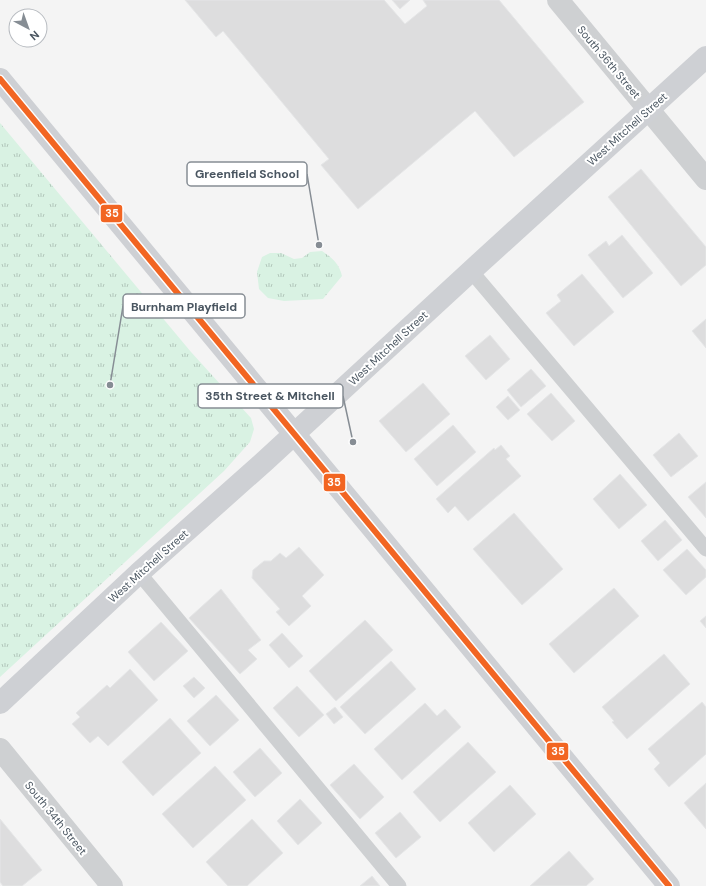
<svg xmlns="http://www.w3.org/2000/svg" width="706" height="886" font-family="'DM Sans',sans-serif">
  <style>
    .park { fill: url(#park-tufts) }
    .building { fill: #ddddde; stroke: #e5e6e7 }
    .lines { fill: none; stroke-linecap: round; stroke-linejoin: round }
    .lane { stroke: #ced0d2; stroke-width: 15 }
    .street { stroke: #ced0d2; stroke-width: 22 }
    .secondary { stroke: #ced0d4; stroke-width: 22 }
    .bus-1-casing { stroke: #fff; stroke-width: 9 }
    .bus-1 { stroke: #f26522; stroke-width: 6 }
    .labels { text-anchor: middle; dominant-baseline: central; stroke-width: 4; stroke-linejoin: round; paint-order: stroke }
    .street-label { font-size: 11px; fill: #4a5661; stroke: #fff }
    .leader { fill: none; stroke: #868d94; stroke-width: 1.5 }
    .callout-dot { fill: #868d94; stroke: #fff; stroke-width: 1.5 }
    .callout { fill: #fff; stroke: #868d94; stroke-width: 1.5 }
    .callout-label { font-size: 12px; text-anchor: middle; font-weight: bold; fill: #4a5661 }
    .line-badge { stroke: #fff; stroke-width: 1.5 }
    .badge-label { font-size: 11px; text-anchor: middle; font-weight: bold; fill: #fff }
  </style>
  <defs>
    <pattern id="park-tufts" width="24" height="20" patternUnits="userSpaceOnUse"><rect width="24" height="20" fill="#d9f2e3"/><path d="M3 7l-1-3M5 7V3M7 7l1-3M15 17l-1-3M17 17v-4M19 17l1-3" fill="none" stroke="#b2c7bb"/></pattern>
  </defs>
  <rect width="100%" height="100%" fill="#f4f4f4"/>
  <!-- park -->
  <path class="park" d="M0,123L191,352L251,418L254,429L250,442L224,471L0,677Z
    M322,251C332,258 339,263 342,276L323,299L284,301L268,298L259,289L257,272L262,257L270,253H281L294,259L302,258L310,252Z"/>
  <!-- building -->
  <path class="building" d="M185,0H384L405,24L427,6L423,0H499L584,102L514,157L475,111L358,209L321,165L329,159L223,31L216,37Z
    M392,0H410L400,9Z
    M641,169L706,247V265L681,286L608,197Z
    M622,235L653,273L623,298L588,255L606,241L609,246Z
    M582,274L614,312L574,346L546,313L561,301L557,295Z
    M706,319V348L692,331Z
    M490,335L510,359L486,380L465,356Z
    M531,369L546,386L521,407L507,390Z
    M423,383L450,414L406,452L379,421Z
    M221,392L230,403L225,408L216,397Z
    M551,393L575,421L552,441L527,414Z
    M508,396L520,410L508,420L496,407Z
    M453,425L476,452L437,486L414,459Z
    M679,433L698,456L671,477L653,455Z
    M501,445L510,456L506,459L521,476L468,521L455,506L448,513L436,499L494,448L495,450Z
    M620,474L647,505L619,529L593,499Z
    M706,482V518L688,497Z
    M514,513L563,569L522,605L473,549Z
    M665,520L682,540L658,561L641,541Z
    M299,547L324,575L302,596L311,606L289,626L276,612L280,609L252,578L253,570L264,561H271L280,553L286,558Z
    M687,549L706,570V577L686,595L663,570Z
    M614,588L639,616L574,673L549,644Z
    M221,589L261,640L248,650L257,659L240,674L189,618Z
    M706,616V628L700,621Z
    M365,620L393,650L336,701L309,671Z
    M161,622L188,651L154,681L128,652Z
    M282,633L303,656L289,668L269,645Z
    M664,654L690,684L627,739L612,722L614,721L602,707Z
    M391,661L416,689L365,734L340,707Z
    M130,669L158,700L108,746L98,736L90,743L72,724L80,717L76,713L107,685L110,688Z
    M194,677L205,688L194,698L183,686Z
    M297,686L324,715L299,737L273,708Z
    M216,695L239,720L210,746L187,721Z
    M702,702L706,707V754L669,787L654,769L660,763L648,749Z
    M425,703L437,716L445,709L461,727L402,780L374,749Z
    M335,707L343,717L334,724L326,714Z
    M170,718L201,753L153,796L122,762Z
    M468,742L496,772L440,822L413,792Z
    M260,748L282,773L255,797L233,772Z
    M354,764L384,797L360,819L330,785Z
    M215,766L246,800L193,848L162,814Z
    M706,783V829L684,803Z
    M510,785L536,814L494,852L468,823Z
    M300,799L322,823L298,845L277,821Z
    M400,812L421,837L396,858L375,833Z
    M0,819L42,870L22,886H3L0,882Z
    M252,819L283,853L247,886H228L206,862Z
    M569,851L594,879L586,886H530Z
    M372,876L380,886H360Z"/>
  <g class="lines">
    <!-- lane -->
    <path class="lane" d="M471,271L706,549
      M139,573L399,886"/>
    <!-- street -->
    <path class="street" d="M558,0L706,179
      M0,749L112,886"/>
    <!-- secondary -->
    <path class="secondary" d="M0,79L669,886
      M0,703L139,573L266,460L471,271L706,57"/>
    <!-- bus-1 casing -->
    <g class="bus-1-casing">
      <path id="bus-1" d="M0,79L669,886"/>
    </g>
    <!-- bus-1 -->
    <use href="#bus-1" class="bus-1"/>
  </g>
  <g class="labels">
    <!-- street labels -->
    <g class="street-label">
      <text transform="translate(609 62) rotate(50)">South 36th Street</text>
      <text transform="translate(627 129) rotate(-42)">West Mitchell Street</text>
      <text transform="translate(388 348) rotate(-43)">West Mitchell Street</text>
      <text transform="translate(148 566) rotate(-42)">West Mitchell Street</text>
      <text transform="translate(56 818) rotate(51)">South 34th Street</text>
    </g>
  </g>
  <!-- callouts -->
  <path class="leader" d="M319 245L307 174M110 385L123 306M353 442L343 396"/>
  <g class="callout-dot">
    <circle cx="319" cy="245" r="4"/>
    <circle cx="110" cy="385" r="4"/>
    <circle cx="353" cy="442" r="4"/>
  </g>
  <g class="callout">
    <rect x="187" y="162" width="120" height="24" rx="4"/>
    <rect x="123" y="294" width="122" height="24" rx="4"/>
    <rect x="198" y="384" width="145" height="24" rx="4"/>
  </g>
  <g class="callout-label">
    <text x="247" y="178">Greenfield School</text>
    <text x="184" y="311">Burnham Playfield</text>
    <text x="270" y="400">35th Street &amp; Mitchell</text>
  </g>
  <g class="line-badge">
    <rect x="100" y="204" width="23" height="19" rx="4" fill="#f26522"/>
    <rect x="323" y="473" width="23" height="19" rx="4" fill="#f26522"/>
    <rect x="546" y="742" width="23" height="19" rx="4" fill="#f26522"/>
  </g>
  <g class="badge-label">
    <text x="112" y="217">35</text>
    <text x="334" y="486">35</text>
    <text x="558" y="755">35</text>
  </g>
  <!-- north arrow -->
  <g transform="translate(28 28) rotate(139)"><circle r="19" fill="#ffffff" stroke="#b7bbc0"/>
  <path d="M0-3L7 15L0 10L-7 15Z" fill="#868d94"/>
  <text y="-6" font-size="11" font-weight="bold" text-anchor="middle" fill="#4a5661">N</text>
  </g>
</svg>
